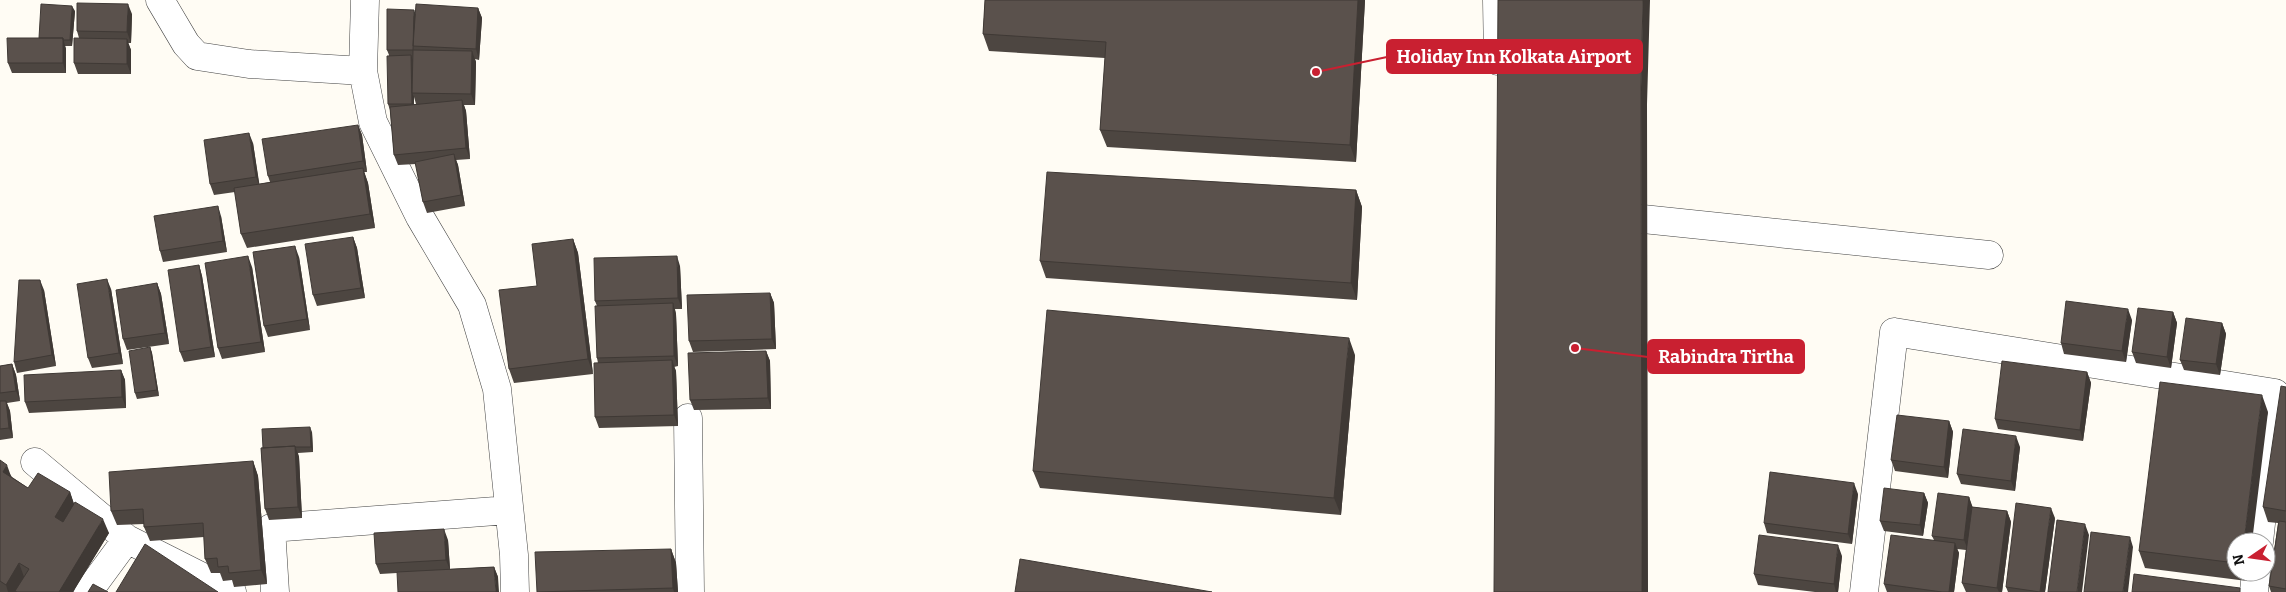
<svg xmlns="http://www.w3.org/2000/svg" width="2286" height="592" font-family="Bitter,serif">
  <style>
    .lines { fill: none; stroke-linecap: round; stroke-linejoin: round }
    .minor-casing { stroke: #434343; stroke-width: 29 }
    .tertiary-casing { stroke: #434343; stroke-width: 29 }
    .minor { stroke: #fff; stroke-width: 28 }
    .tertiary { stroke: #fff; stroke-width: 28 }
    .wall { fill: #4d4641; fill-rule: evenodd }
    .shaded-wall { fill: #3f3935 }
    .building { fill: #5a514c; stroke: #3f3935 }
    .leader { fill: none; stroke: #c92031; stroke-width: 2 }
    .callout-dot { fill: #c92031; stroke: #fff; stroke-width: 2 }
    .callout { fill: #c92031; stroke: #c92031; stroke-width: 2 }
    .callout-label { font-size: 18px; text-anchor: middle; font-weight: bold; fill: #fff }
  </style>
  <rect width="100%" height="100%" fill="#fffcf4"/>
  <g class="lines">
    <!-- minor casing -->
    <g class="minor-casing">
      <path id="minor" d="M160,0L186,44L197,56L249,64L363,71
        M365,0L363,71L373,122L420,217L472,305L497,389L514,555L515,592
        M1614,216L1989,255
        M688,418L690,592
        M35,462L127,539
        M88,592L127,539L232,592
        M275,592L271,528L509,510
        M1864,592L1894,332L2275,393L2259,542
        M2254,592L2256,572"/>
    </g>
    <!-- tertiary casing -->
    <g class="tertiary-casing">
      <path id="tertiary" d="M1497,0L1498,61"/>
    </g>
    <!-- minor -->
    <use href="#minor" class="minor"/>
    <!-- tertiary -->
    <use href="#tertiary" class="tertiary"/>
  </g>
  <!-- wall -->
  <path class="wall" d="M985,0H1365L1356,162L1107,147L1100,130L1105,58L989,51L983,34Z
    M478,8L482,18L479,60L475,59L476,62L475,105H464L466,111L470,159L456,160L458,165L465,206L427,213L423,202L416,164L398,165L394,155L390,110L388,104L389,55L387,50L415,14ZM414,97L416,104H422H414Z
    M75,11L72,46H65L66,49V73H12L8,63Z
    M132,14L131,43H128L131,50V74H78L74,63L79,38L77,31Z
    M358,125L362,135L367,172H364L368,183L375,228L247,248L241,234L235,192L214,195L210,184L253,143L259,184L270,182L268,176Z
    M1356,190L1362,207L1357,300L1046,278L1040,261Z
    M221,216L227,252L163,262L160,251Z
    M353,237L357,248L365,298L317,306L313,295Z
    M573,239L578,253L593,374L514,383L509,369L537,286Z
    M299,257L310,330L268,337L264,326Z
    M199,265L202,276L215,357L184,362L180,352Z
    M680,266L682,309H675L676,314L678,366L674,367L676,371L678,426L599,428L595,417L598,363L597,358V306L595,301Z
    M252,267L265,352L222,359L218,348Z
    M157,283L161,294L169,344L127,350L123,339Z
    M111,289L123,364L92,368L88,358Z
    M44,290L56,366L17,373L14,362Z
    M770,293L774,303L776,349L693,352L689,341Z
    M2173,312L2177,323L2171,368L2136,363L2132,352Z
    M2132,320L2126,362L2064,354L2061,343Z
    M2222,323L2226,334L2220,375L2184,370L2180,360Z
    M150,347L152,353L159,396L137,399L135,393Z
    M766,351L770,361L771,409L694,410L690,400Z
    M1355,355L1341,515L1040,488L1033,471Z
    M12,364L16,375L20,401L7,403L10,411L13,438L0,440V366Z
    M121,370L125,380L126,408L29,413L25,402Z
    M2087,372L2091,383L2083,441L1998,429L1995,419Z
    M2286,387V592H2271L2269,586L2278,523L2268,522L2263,507Z
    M2268,412L2236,542V572H2248L2247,581L2145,568L2139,551Z
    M1949,421L1953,432L1948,478L1895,471L1891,460Z
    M312,432L313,452L298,453L299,457L302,518L269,520L265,509L261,448Z
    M2020,447L2015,491L1961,484L1957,474Z
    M0,460L12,477L28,488L70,492L74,504L109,533L73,592H0Z
    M253,461L258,476L267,584L234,587L232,580L223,581L220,573H211L205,559L204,537L150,541L144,527V524L117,525L111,511Z
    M1924,493L1928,503L1923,536L1884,531L1880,521Z
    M1858,494L1852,544L1767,533L1764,523Z
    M1969,497L1972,507L2007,511L2011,522L2002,592H1966L1962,583L1966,550L1957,549L1959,553L1954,592H1887L1884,584L1934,540L1932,536Z
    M2055,518L2045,592H2008L2006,587Z
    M448,540L450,569L494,567L498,577L397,573L380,574L376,564Z
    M671,549L676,563L678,592H537Z
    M1842,556L1838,592H1815L1758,585L1754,574Z"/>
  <!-- shaded-wall -->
  <path class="shaded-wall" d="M1358,0H1365L1356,162L1350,145Z
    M1643,0H1650L1647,104L1648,592H1642L1641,87Z
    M128,4L132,14L131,43L127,32Z
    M72,6L75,11L72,46L70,40Z
    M478,8L482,18L479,60L476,49Z
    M414,10L416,15L413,46Z
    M63,38L66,49V73L63,63Z
    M127,39L131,50V74L127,64Z
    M472,51L476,62L475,105L471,94Z
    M411,55L413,60L412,93L414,97V109L412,104Z
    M462,100L466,111L470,159L466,148Z
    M358,125L362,135L367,172L363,161Z
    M249,133L253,143L260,188L256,177Z
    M454,154L458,165L465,206L461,195Z
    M363,168L368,183L375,228L370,214Z
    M1356,190L1362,207L1357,300L1351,283Z
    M218,206L221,216L227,252L223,241Z
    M353,237L357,248L365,298L361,288Z
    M573,239L578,253L593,374L588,359Z
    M295,246L299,257L310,330L307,319Z
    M248,256L252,267L265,352L261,342Z
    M677,256L680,266L682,309L678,298Z
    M199,265L202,276L215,357L211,347Z
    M107,279L111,289L123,364L119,353Z
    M40,280L44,290L56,366L52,355Z
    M157,283L161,294L169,344L165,333Z
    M770,293L774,303L776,349L772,339Z
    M673,303L676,314L678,366L674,356Z
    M2128,309L2132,320L2126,362L2122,351Z
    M2173,312L2177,323L2171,368L2167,357Z
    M2222,323L2226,334L2220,375L2216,364Z
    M1349,338L1355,355L1341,515L1334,498Z
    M150,347L152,353L159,396L157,390Z
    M766,351L770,361L771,409L768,398Z
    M672,360L676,371L678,426L674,415Z
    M12,364L16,375L20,401L16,391Z
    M121,370L125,380L126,408L122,397Z
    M2087,372L2091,383L2083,441L2080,430Z
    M2262,395L2268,412L2252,542H2244Z
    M6,401L10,411L13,438L9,428Z
    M1949,421L1953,432L1948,478L1944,467Z
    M310,427L312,432L313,452L311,447Z
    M2016,436L2020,447L2015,491L2011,481Z
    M295,446L299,457L302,518L298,507Z
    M253,461L258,476L267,584L261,570Z
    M7,465L12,479L3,472Z
    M1854,483L1858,494L1852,544L1848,534Z
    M70,492L75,507L60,531L55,517Z
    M1924,493L1928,503L1923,536L1920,525Z
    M1969,497L1973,508L1968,550L1964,540Z
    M2051,508L2055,518L2045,592H2040Z
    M2007,511L2011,522L2002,592H1999L1997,588Z
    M103,519L109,533L73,592H59Z
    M2085,524L2089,535L2082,592H2077Z
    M444,529L448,540L450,570L446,560Z
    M2130,537L2133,547L2128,592H2123Z
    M1955,543L1959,553L1954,592H1949Z
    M1838,545L1842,556L1838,592H1836L1834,584Z
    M671,549L676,563L678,592H674L673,588Z
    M19,563L24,577L16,592H8L6,585Z
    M494,567L498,577L499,592H496Z
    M2244,572H2248L2247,581Z"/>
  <!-- building -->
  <path class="building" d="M985,0H1358L1350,145L1100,130L1106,42L983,34Z
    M1498,0H1643L1641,87L1642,592H1494Z
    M77,3L128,4L127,32L77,31Z
    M41,4L72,6L70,40H63V38H39Z
    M416,4L478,8L476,49L413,46Z
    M387,9L414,10L413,50H387Z
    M7,38H63V63H8Z
    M74,38L127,39V64L74,63Z
    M413,50L472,51L471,94L412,93Z
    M411,55L412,104H388L387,56Z
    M462,100L466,148L394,155L390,107Z
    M358,125L363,161L268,176L262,139Z
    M249,133L256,177L210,184L204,140Z
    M454,154L461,195L423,202L415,162Z
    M363,168L370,214L241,234L234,188Z
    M1047,172L1356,190L1351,283L1040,261Z
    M218,206L223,241L160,251L154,216Z
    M353,237L361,288L313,295L305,244Z
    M573,239L588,359L509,369L499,290L537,286L532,244Z
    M295,246L307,319L264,326L253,252Z
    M248,256L261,342L218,348L205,263Z
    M677,256L678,298L595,301L594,258Z
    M199,265L211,347L180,352L168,270Z
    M107,279L119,353L88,358L77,284Z
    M19,280H40L52,355L14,362Z
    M157,283L165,333L123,339L116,290Z
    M770,293L772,339L689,341L687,295Z
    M2066,301L2128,309L2122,351L2061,343Z
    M673,303L674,356L597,358L595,306Z
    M2138,308L2173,312L2167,357L2132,352Z
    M1047,310L1349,338L1334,498L1033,471Z
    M2186,318L2222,323L2216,364L2180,360Z
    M150,347L157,390L135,393L129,351Z
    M766,351L768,398L690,400L688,353Z
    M672,360L674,415L595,417L594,363Z
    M2002,361L2087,372L2080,430L1995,419Z
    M12,364L16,391L0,393V366Z
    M121,370L122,397L25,402L24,375Z
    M2160,382L2262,395L2244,542H2236V563L2139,551Z
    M2281,386L2286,387V511L2263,507Z
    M0,401H6L9,428L0,429Z
    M1897,415L1949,421L1944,467L1891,460Z
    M310,427L311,447H295V446L263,448L262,429Z
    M1963,429L2016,436L2011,481L1957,474Z
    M295,446L298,507L265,509L261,448Z
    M0,460L7,465L3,472L28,488L38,473L70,492L55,517L63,522L75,502L103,519L59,592H17L15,591L29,569L19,563L6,585L0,581Z
    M253,461L261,570L229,573L228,566L218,567L217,558L205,559L203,523L144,527L143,509L111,511L109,472Z
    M1770,472L1854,483L1848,534L1764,523Z
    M1884,488L1924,493L1920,525L1880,521Z
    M1938,493L1969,497L1964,540L1932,536Z
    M2016,503L2051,508L2040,592L2006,587Z
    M1972,507L2007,511L1997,588L1962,583Z
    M2057,520L2085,524L2077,592H2048Z
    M2279,521L2286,522V589L2269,586Z
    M444,529L446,560L376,564L374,533Z
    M2091,532L2130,537L2123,592H2084Z
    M1759,535L1838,545L1834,584L1754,574Z
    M1891,535L1955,543L1949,592H1942L1884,584Z
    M145,544L218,592H116Z
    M671,549L673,588L537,592L535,552Z
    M1020,559L1212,592H1015Z
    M494,567L496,592H398L397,572Z
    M2134,574L2240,588V592H2132Z
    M93,584L108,592H88Z"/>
  <!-- callouts -->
  <path class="leader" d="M1316 72L1387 57M1575 348L1648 357"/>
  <g class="callout-dot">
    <circle cx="1316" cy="72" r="5"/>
    <circle cx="1575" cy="348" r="5"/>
  </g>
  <g class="callout">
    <rect x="1387" y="40" width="255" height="33" rx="5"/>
    <rect x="1648" y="340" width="156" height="33" rx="5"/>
  </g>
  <g class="callout-label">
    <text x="1514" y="63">Holiday Inn Kolkata Airport</text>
    <text x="1726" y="363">Rabindra Tirtha</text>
  </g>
  <!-- north arrow -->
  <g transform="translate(2251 557) rotate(257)"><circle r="24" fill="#ffffff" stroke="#9f9f9f"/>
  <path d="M0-4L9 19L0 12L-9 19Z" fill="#c92031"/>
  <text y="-8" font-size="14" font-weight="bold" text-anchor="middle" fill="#101010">N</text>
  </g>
</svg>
